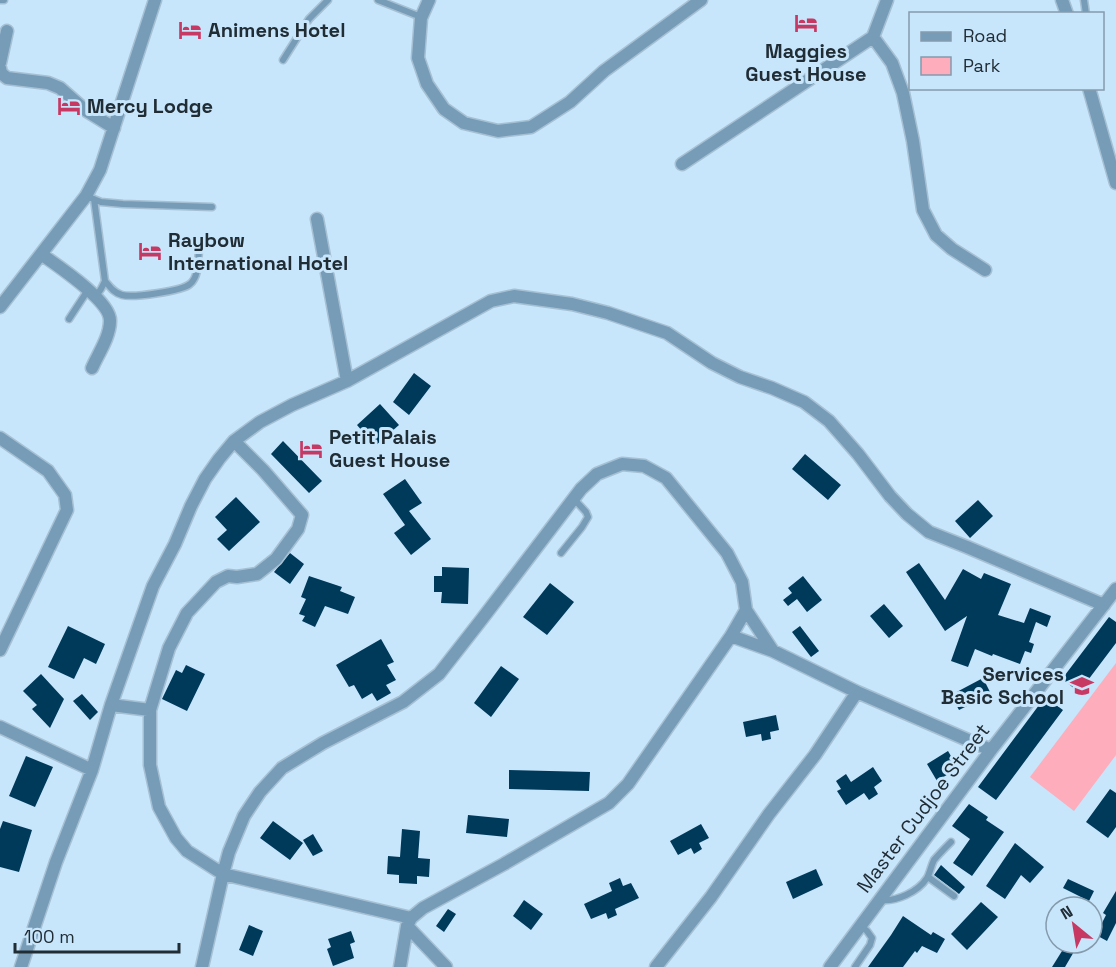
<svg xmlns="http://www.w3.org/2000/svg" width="1116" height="967" font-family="'Space Grotesk',sans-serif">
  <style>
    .green { fill: #fdadbb }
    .building { fill: #003a5a }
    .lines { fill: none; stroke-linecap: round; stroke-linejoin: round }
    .lane-casing { stroke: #a6c0d3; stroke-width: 9 }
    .street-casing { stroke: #a6c0d3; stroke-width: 15 }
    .lane { stroke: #779cb8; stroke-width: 6 }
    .street { stroke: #779cb8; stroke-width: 12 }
    .labels { text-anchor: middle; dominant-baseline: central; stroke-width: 6; stroke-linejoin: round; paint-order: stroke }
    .poi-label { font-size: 20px; font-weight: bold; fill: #212d35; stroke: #c7e5fb; text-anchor: start }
    .street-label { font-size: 20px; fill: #212d35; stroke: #c7e5fb }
  </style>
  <rect width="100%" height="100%" fill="#c7e5fb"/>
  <!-- green -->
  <path class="green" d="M1116,663V755L1074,811L1030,777Z"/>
  <!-- building -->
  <path class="building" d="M414,373L431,386L409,415L393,402Z
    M380,404L399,425L375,446L357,425Z
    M283,441L322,481L309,493L271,454Z
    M805,454L841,485L828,500L792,469Z
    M405,479L422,503L409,511L431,539L411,555L394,533L405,525L383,494Z
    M236,497L260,522L229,551L217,539L227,530L215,517Z
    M978,500L993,516L970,538L955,521Z
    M290,553L304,564L290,584L274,572Z
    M919,563L945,600L963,569L981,579L984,573L1011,584L998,615L1024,623L1030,608L1051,616L1047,627L1036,622L1029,642L1034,644L1031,653L1025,651L1020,664L993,654L992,656L975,649L968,667L951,661L967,616L945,631L906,572Z
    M442,567L469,568L468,604L441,603L442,592H434V576H442Z
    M309,576L342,587L340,591L355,597L348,614L325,606L315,627L302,621L305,616L299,614L306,599L301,597Z
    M803,576L822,600L807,612L797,599L788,606L783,600L792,593L788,588Z
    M550,583L574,602L547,635L523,617Z
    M884,604L903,626L889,638L870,616Z
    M1109,617L1116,622V643L1079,692L1062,679Z
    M68,626L105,644L96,664L84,658L74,679L48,667Z
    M800,626L819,651L811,657L792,632Z
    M381,639L394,662L387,665L396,680L386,685L391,693L377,701L372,693L362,699L354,685L349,687L336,665Z
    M186,665L205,674L187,711L162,699L176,670L182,673Z
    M501,666L519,679L491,717L474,703Z
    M41,674L64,699L50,728L32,709L37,705L23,691Z
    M983,678L991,694L959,710L951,695Z
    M82,694L98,712L90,720L73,701Z
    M1045,697L1063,710L996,800L978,787Z
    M776,715L779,730L770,732L771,739L762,741L761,734L746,737L743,722Z
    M948,751L958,768L937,781L927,764Z
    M26,756L53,767L35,807L9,796Z
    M873,767L882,781L874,787L878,794L869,800L864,793L846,805L837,791L841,789L836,781L846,774L851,782Z
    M509,770L590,772L589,791L509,789Z
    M1110,789L1116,793V827L1108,838L1086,822Z
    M969,804L988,817L986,820L1004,832L972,876L953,863L970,839L952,826Z
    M468,815L509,819L507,837L466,833Z
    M3,821L32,830L19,872L0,867V829Z
    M273,821L303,843L290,860L260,838Z
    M701,824L709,838L699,843L702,849L694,854L691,848L678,855L670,841Z
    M402,829L420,831L418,858L430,859L429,877L417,876V884L399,883V875L387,874L388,856L400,857Z
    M313,834L323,851L313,856L303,840Z
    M1015,843L1044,867L1030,883L1021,875L1005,899L986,886Z
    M941,865L965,887L959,894L934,875Z
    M816,869L823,885L793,899L786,882Z
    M620,878L623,886L631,883L639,898L615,909L617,915L608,919L606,913L591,919L584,904L612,891L609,883Z
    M1068,879L1094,891L1089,901L1063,888Z
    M1116,891V923L1107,941L1096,935L1106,915L1103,913Z
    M524,900L543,914L531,930L513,916Z
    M981,902L998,917L967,950L951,934Z
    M448,909L456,914L444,932L436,926Z
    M903,916L931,935L933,932L945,939L937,953L922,946L917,953L915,951L903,967H868L891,935Z
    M249,925L263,931L253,956L239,950Z
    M351,931L355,942L350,944L354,958L333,966L327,949L331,947L328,939Z
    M1067,943H1079L1065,967H1052Z"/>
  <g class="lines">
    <!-- lane casing -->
    <g class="lane-casing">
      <path id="lane" d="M0,0H4
        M378,0L421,17
        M1084,0L1086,14
        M283,60L309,19L328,0
        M86,196L101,202L123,204L212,207
        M94,199L105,281L101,289L96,296
        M105,281C110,287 114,293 122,295C133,298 182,291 190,284C199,277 198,260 199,249
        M69,319L88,290
        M561,553L582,527L588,517L586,512L574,499
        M928,877L954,896
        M880,900C896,902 918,892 927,878C930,873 931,866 934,860C939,854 945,848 951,842
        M855,967L870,945L872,938L867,931L861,926"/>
    </g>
    <!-- street casing -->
    <g class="street-casing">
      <path id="street" d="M429,0L421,18L418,58L427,84L444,109L464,123L498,131L531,127L570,102L604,71L701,0
        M1062,0L1067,14
        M873,37L892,63L903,93L913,141L923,210L936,235L952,249L985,270
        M0,63L7,31
        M0,68L1,73L7,78L48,83L60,88L85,110L114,128
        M1089,88L1116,183
        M682,164L873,37L887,0
        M317,219L347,381
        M41,254C58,266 111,301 110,321C110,337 98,354 92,368
        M0,307L86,196L100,170L155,0
        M0,438L48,471L65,495L67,510L0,650
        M234,441L263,470L302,515L298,529L276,559L257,574L237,577L228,576L216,582L187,613L169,648L150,710V765L159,807L176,838L187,851L223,874L411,918
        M731,636L773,651L857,692L991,750
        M111,705L150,710
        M0,727L92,770
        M407,926L446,967
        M21,967L56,862L92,770L111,705L153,586L175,544L191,506L205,479L219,459L234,441L260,422L292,405L347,381L491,301L514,296L572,304L608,313L667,333L712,363L740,377L772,388L804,402L829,421L858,454L890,496L907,514L929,532L967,547L1104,605
        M202,967L223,874L229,852L244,816L260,792L282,768L323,743L403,702L439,674L482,619L581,489L597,474L622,464L644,466L666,478L727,553L742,582L746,610L773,651
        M400,967L407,926L411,918L423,908L504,864L609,803L628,784L731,636L746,610
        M656,967L711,897L769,814L815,755L857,692
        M830,967L991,750L1116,589"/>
    </g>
    <!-- lane -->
    <use href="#lane" class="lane"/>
    <!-- street -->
    <use href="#street" class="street"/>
  </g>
  <!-- icons -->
  <defs>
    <g id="hotel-bare" transform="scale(1.8)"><path d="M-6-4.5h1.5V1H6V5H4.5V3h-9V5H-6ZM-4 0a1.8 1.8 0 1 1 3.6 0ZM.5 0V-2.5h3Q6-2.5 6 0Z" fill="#c73963" stroke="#c7e5fb" stroke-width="2.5" paint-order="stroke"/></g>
    <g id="school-bare" transform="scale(1.8)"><path d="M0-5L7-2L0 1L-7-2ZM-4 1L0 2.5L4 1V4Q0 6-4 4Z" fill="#c73963" stroke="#c7e5fb" stroke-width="2.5" paint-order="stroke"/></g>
  </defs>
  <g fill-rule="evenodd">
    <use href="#hotel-bare" x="806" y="23"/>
    <use href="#hotel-bare" x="190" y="30"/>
    <use href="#hotel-bare" x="69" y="106"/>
    <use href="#hotel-bare" x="150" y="251"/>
    <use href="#hotel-bare" x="311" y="449"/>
    <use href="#school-bare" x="1082" y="686"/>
  </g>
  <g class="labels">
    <!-- poi labels -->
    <g class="poi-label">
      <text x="208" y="30">Animens Hotel</text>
      <text x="806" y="51" text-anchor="middle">Maggies<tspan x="806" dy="23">Guest House</tspan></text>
      <text x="87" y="106">Mercy Lodge</text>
      <text x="168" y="240">Raybow<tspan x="168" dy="23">International Hotel</tspan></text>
      <text x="329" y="437">Petit Palais<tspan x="329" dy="23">Guest House</tspan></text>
      <text x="1064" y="674" text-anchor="end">Services<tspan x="1064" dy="23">Basic School</tspan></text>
    </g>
    <!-- street labels -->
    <g class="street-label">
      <text transform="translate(923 808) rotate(-53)">Master Cudjoe Street</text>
    </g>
  </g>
  <!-- legend -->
  <rect x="909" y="12" width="195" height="78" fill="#c7e5fb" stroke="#859bac" stroke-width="1.5"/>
  <rect x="921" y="32" width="30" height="9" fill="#779cb8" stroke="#859bac" stroke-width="1.5"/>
  <text x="963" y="42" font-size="18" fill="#212d35">Road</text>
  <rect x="921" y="57" width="30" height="18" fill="#fdadbb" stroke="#859bac" stroke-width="1.5"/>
  <text x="963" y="72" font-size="18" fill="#212d35">Park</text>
  <!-- north arrow -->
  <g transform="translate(1074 925) rotate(330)"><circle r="28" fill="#c7e5fb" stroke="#859bac" stroke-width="1.5"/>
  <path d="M0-4.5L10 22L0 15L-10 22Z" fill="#c73963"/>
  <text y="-9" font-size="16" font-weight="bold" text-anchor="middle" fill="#212d35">N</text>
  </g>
  <!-- scale -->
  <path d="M15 943v9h164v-9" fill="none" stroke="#212d35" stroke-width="3"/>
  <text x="24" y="943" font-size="18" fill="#212d35" stroke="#c7e5fb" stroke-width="4.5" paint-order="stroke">100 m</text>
</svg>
